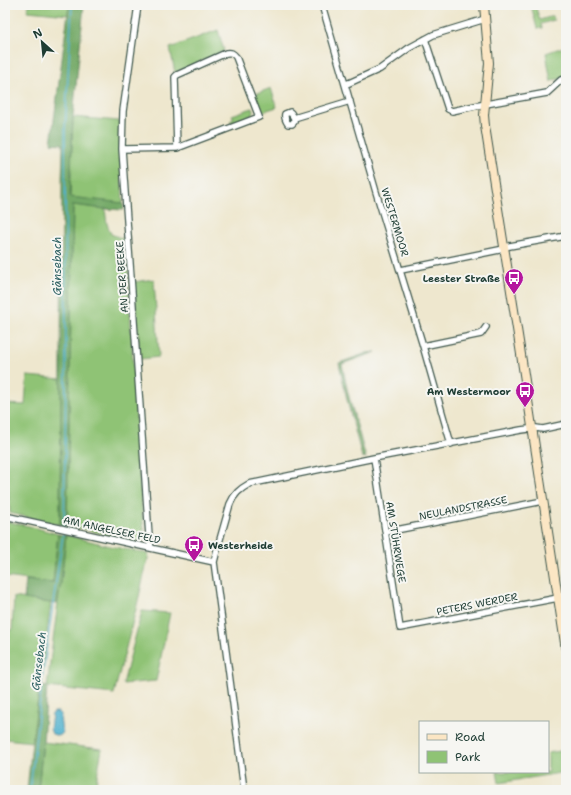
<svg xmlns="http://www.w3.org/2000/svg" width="571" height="795" font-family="'Shantell Sans',sans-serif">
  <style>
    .green { fill: #8fc375; stroke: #578054 }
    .forest { fill: #73a966; stroke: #49734d }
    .water { fill: #4fb1ce; stroke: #377781 }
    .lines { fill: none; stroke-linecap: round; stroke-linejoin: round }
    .stream { stroke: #4fb1ce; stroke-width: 1.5 }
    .street-casing { stroke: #3e564b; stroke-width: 8 }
    .secondary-casing { stroke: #3e564b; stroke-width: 10 }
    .street { stroke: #fff; stroke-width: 5.5 }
    .secondary { stroke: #fbe6c4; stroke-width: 8 }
    .labels { text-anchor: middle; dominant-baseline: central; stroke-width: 4; stroke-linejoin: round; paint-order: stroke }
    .street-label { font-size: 10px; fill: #1f3d34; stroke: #f6f6f2 }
    .poi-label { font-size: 10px; font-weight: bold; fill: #1f3d34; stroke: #f6f6f2; text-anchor: end }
    .water-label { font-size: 11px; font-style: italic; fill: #2d6062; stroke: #f6f6f2 }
  </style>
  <rect width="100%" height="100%" fill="#f6f6f2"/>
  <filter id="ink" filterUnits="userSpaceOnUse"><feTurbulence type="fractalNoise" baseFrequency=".025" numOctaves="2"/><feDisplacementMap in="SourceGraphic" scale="8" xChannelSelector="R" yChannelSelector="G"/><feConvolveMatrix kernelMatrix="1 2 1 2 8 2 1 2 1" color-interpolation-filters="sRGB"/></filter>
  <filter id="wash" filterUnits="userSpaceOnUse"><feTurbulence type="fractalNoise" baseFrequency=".012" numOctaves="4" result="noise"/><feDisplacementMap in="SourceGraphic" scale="16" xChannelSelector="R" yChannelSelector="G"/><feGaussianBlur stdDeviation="0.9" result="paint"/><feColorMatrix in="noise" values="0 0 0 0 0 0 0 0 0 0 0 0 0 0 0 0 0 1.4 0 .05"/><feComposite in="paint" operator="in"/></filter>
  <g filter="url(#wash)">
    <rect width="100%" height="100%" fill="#eee7ce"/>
    <!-- green -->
    <path class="green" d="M28,5H69L68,15L28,11Z
      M531,5H535L540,20L553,16L554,20L541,24L542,28L537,29Z
      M218,30L224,51L175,73L170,48Z
      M566,46V78L553,80L551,82L546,53Z
      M271,88L277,107L261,112L255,94Z
      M252,108L253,111L252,115L232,123L230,121L234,119L232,115Z
      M73,117L119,121L123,203L70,198Z
      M73,205L105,209L107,224L111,234L118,237L126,239L139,470L144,535L143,538L138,541H132L67,525Z
      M154,279L159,357L140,359L134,282Z
      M27,376L61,379L60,525L10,513L5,458V404L25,405Z
      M5,521L29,526L58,534L53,583L5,577Z
      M66,535L110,546L149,554L136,609L114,694L47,687C53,636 61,586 66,535Z
      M14,597L51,603L32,742L5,739V630H12Z
      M142,611L170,613L156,681L123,684Z
      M43,742L102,749L97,776L96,790H38Z
      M566,750V772L499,783L497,772H548V753Z"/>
    <!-- forest -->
    <path class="forest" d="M69,5H84L73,117L70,197L123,203L124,210L105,209L73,205L67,525H60L62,184L63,144L51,143Z
      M376,352L342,364L348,393L366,458L362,457L348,404L339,363L367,353Z
      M58,534L66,535L61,584L57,604L24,599L26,580L53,583Z
      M40,686L47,687L43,742L38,790H27L32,742Z"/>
    <!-- water -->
    <path class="water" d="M54,712H58L61,714C61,717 60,721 61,724C61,731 66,732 59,736L52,734L50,729L52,714Z"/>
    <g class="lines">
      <!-- stream -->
      <path class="stream" d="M64,526L66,367L65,130L72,5
        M30,790L43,673L63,534"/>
    </g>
  </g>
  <g filter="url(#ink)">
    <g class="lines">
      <!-- street casing -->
      <g class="street-casing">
        <path id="street" d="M138,5L123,111L122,149L149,536L151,548
          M322,5L376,192L423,346L451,444
          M425,39L448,109L452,111L475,106L547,93L561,80L566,79
          M345,84L349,83L380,69L409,48L433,35L485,19
          M294,118V122L292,124H288C286,121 284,118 285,114L290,112L291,113L294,118L350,101
          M122,149L177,148L259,117L236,57C233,53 231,52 226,53L177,75L175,77L177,148
          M504,247L566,236
          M401,270L504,249
          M423,346L481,334L486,327
          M374,458L400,628L558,598
          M5,516L214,562
          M386,532L543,501
          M557,595L562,596L566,595
          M244,790L233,703L214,562L217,550L230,504C234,494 240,489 249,484L374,458L521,430L536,428L543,429L566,424"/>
      </g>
      <!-- secondary casing -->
      <g class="secondary-casing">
        <path id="secondary" d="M484,5L489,63L484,115L485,126L520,348L566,650"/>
      </g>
      <!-- street -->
      <use href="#street" class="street"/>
      <!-- secondary -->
      <use href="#secondary" class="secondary"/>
    </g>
  </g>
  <!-- icons -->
  <defs>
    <g id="bus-pin" transform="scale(1)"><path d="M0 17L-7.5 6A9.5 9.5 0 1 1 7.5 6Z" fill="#b5179e" stroke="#f6f6f2"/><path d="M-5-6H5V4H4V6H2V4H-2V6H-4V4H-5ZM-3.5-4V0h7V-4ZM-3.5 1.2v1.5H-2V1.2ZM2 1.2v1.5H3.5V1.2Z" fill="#fff"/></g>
  </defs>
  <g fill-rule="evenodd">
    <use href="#bus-pin" x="514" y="278"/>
    <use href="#bus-pin" x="525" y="391"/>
    <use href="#bus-pin" x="194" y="545"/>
  </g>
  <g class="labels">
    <!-- street labels -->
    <g class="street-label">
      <text transform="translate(395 222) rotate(73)">WESTERMOOR</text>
      <text transform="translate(122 277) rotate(-94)">AN DER BEEKE</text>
      <text transform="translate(463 508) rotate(-11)">NEULANDSTRASSE</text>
      <text transform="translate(112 530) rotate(12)">AM ANGELSER FELD</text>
      <text transform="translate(396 542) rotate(81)">AM STÜHRWEGE</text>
      <text transform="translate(477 604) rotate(-11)">PETERS WERDER</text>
    </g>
    <!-- poi labels -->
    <g class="poi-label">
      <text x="500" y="278">Leester Straße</text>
      <text x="511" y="391">Am Westermoor</text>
      <text x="208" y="545" text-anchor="start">Westerheide</text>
    </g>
    <!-- water labels -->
    <g class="water-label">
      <text transform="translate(57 266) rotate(-90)">Gänsebach</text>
      <text transform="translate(39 661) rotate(-83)">Gänsebach</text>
    </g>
  </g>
  <!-- margin -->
  <rect width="571" height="795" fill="none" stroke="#f6f6f2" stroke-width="20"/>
  <!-- legend -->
  <rect x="419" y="721" width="130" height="52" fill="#f6f6f2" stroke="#a0aca6"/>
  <rect x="427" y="734" width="20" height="6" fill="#fbe6c4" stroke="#a0aca6"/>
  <text x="455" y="741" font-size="12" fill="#1f3d34">Road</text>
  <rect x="427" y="751" width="20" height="12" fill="#8fc375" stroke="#a0aca6"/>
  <text x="455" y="761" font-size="12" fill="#1f3d34">Park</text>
  <!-- north arrow -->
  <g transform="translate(42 42) rotate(333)" stroke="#f6f6f2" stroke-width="3" paint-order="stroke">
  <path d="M0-3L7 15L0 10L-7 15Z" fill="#1f3d34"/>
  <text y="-6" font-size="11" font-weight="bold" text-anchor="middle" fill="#1f3d34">N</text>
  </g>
</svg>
